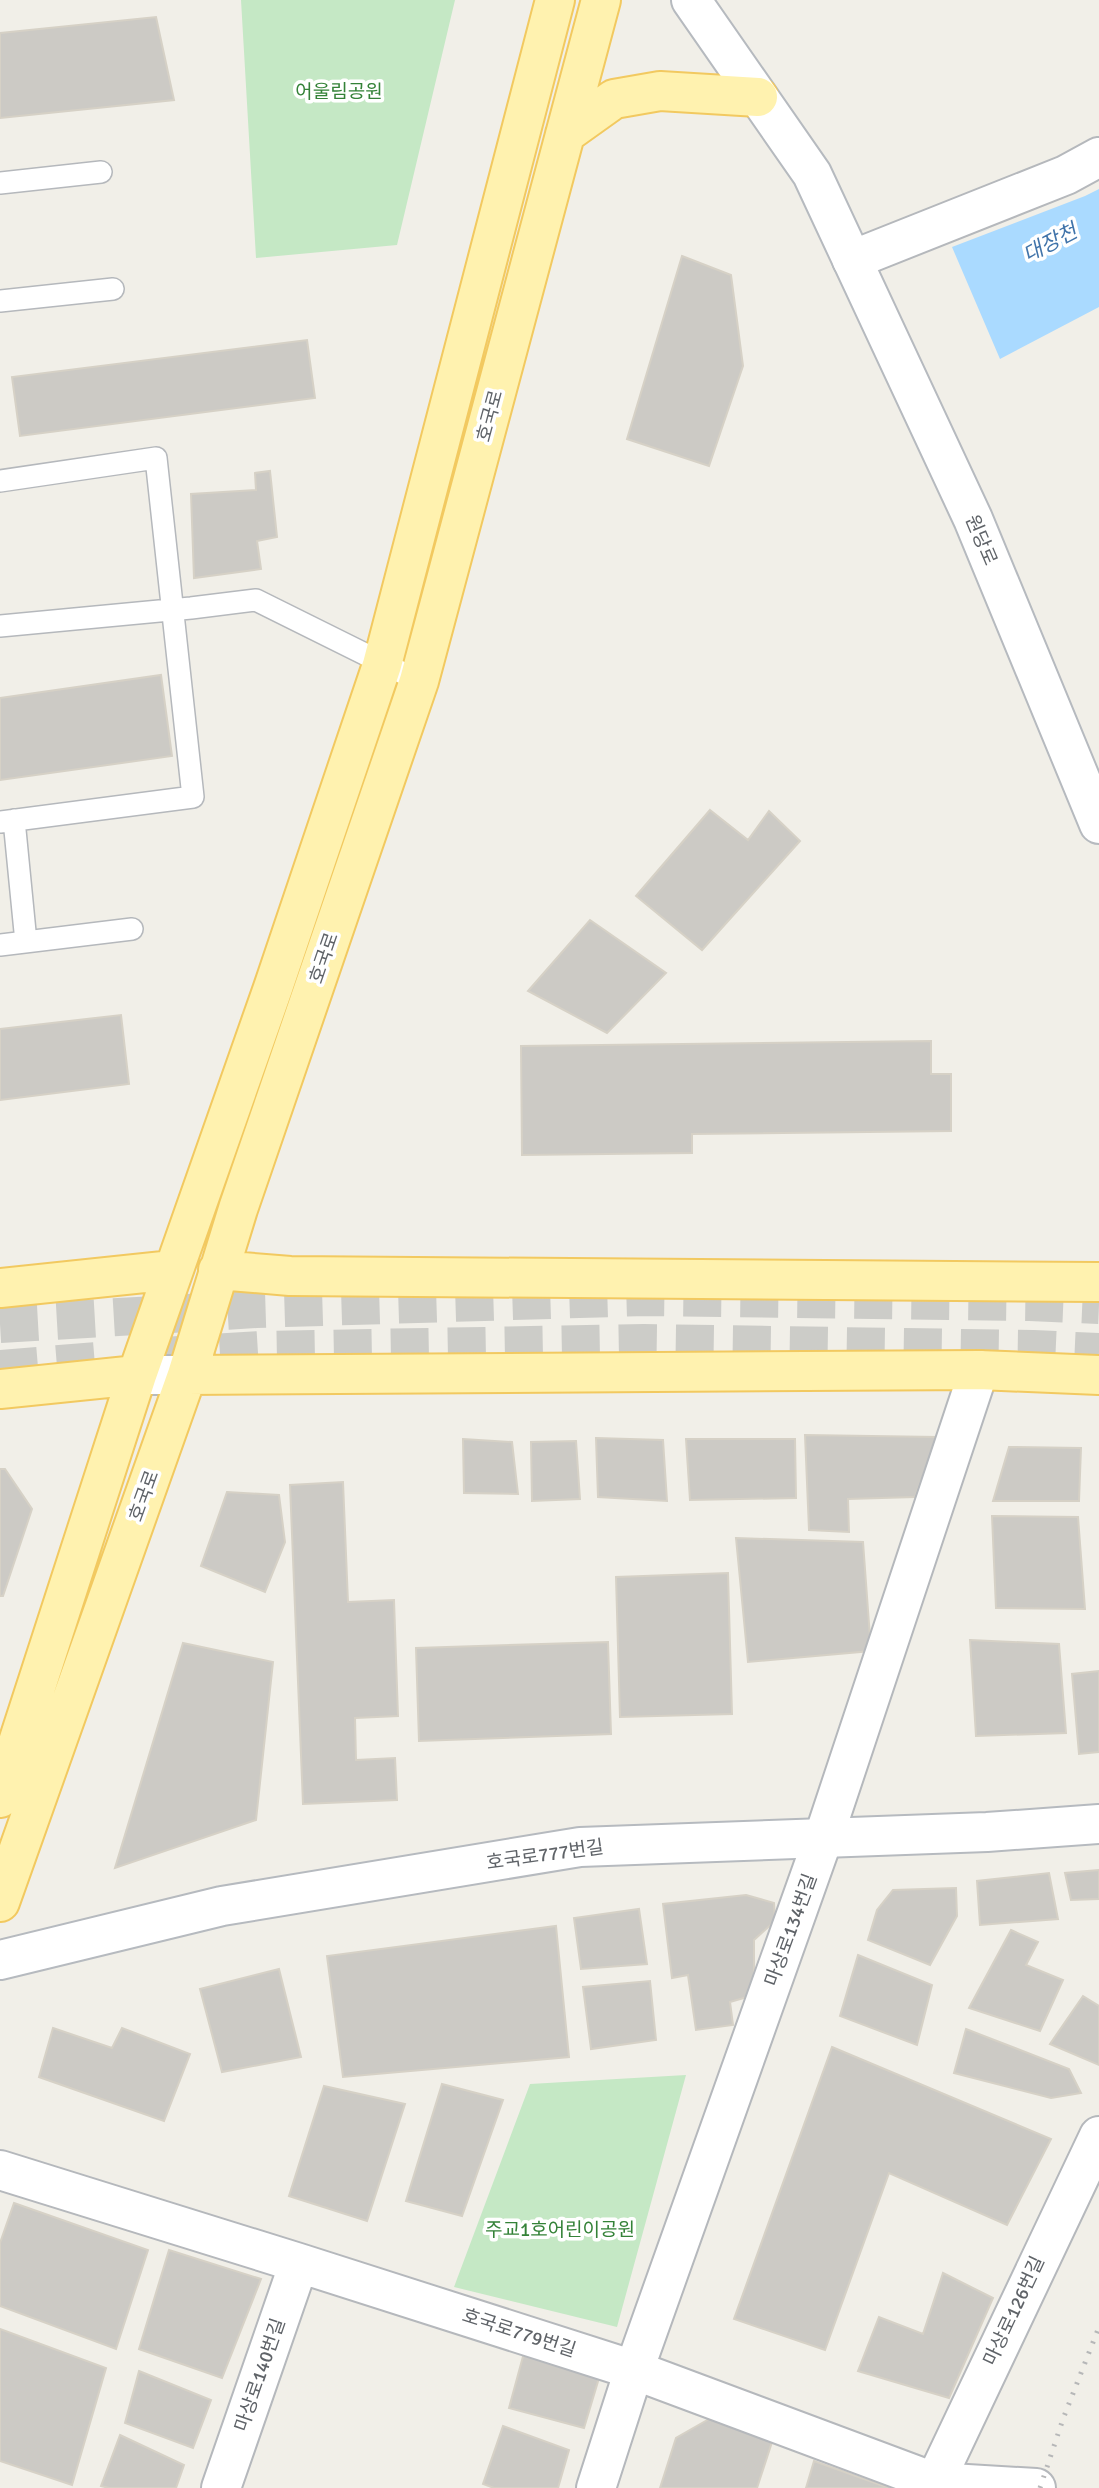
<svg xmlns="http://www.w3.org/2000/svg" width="1099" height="2488" font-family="Signika,'Noto Sans KR',sans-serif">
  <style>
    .green { fill: #c5e8c5 }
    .water { fill: #aadaff }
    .building { fill: #cccac5; stroke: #d6d1c6; stroke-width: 2 }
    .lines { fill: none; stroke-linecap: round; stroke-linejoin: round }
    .primary-tunnel { stroke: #ccccc8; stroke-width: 38; stroke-dasharray: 38 19; stroke-linecap: butt }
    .lane-casing { stroke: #b5b8bc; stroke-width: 24 }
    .street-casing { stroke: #b5b8bc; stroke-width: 42 }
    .secondary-casing { stroke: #b6babf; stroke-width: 42 }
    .primary-casing { stroke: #f2c960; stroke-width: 42 }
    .lane { stroke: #fff; stroke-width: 21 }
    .street { stroke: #fff; stroke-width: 38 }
    .secondary { stroke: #fff; stroke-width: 38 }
    .primary { stroke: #fff2af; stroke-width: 38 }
    .rail { stroke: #b6b7b8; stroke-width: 5; stroke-dasharray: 2 9; stroke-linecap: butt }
    .labels { text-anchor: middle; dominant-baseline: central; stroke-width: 7; stroke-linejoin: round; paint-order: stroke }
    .park-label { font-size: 19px; fill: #348238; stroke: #fff }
    .street-label { font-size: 19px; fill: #5f6368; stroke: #fff }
    .water-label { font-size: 21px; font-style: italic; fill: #4174aa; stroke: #fff }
  </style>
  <rect width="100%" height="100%" fill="#f1efe8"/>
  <!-- green -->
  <path class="green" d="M241,0H455L397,245L256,258Z
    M686,2075L617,2327L454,2287L530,2084Z"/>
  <!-- water -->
  <path class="water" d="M1099,189V307L1000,359L952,247L1085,196Z"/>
  <!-- building -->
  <path class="building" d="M156,17L174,100L0,118V33Z
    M682,256L731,275L743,366L709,466L627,439Z
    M307,340L315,398L20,436L12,377Z
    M270,471L277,537L257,541L261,569L194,578L191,494L256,490L255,473Z
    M161,675L172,756L0,780V698Z
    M710,810L748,840L769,811L800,841L702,950L636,896Z
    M590,920L666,973L607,1033L528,991Z
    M121,1015L129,1084L0,1100V1029Z
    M931,1041V1074H951V1131L692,1134V1153L522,1155L521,1046Z
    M805,1435L937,1437L915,1497L848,1499L849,1532L809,1530Z
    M596,1438L663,1440L667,1501L598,1497Z
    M463,1439L512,1442L518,1494L464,1493Z
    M686,1439H795L796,1498L690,1500Z
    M576,1441L580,1499L532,1501L531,1442Z
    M1009,1447L1081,1448L1079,1501H993Z
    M0,1469H5L32,1509L3,1596H0Z
    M343,1482L348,1602L394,1600L398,1716L355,1718L356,1760L395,1758L397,1800L303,1804L290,1485Z
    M227,1492L279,1495L285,1542L265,1592L201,1566Z
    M992,1516L1078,1517L1085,1609L996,1608Z
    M736,1538L863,1542L871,1651L748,1662Z
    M728,1573L732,1714L620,1717L616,1577Z
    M970,1640L1059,1644L1066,1733L976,1736Z
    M608,1642L611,1734L419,1741L416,1648Z
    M183,1643L273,1662L256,1820L115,1868Z
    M1099,1671V1752L1079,1754L1072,1674Z
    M1099,1870V1899L1071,1900L1065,1873Z
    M1049,1873L1058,1919L980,1925L977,1881Z
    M956,1888L957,1916L930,1965L868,1940L877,1910L893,1890Z
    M746,1895L774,1903L775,1921L754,1940V1995L730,2002L733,2025L696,2030L688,1975L672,1978L663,1904Z
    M639,1909L647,1964L581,1969L574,1918Z
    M556,1926L569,2057L343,2077L327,1956Z
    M1011,1930L1038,1942L1026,1965L1063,1980L1040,2031L969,2008Z
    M858,1955L932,1985L917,2045L840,2016Z
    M279,1969L301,2057L222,2072L200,1989Z
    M650,1981L656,2040L591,2049L583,1987Z
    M1083,1996L1099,2006V2065L1050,2044Z
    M53,2028L112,2048L122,2028L190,2054L164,2121L39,2077Z
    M966,2029L1069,2069L1081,2093L1051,2098L954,2073Z
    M832,2047L1051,2139L1007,2225L889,2173L825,2350L734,2319Z
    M442,2084L503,2100L462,2216L406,2201Z
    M324,2086L405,2104L367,2221L289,2196Z
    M14,2203L148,2250L116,2349L0,2306V2243Z
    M169,2250L261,2279L222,2378L139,2349Z
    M943,2273L993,2298L949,2398L858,2371L879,2317L923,2334Z
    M0,2329L106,2368L72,2485L0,2461Z
    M525,2349L599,2378L584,2428L509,2408Z
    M139,2371L211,2400L193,2448L125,2423Z
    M709,2419L772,2442L757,2488H660L676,2438Z
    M503,2426L569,2450L558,2488H494L483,2484Z
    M120,2435L184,2465L176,2488H109L101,2486Z
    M814,2461L889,2488H806Z"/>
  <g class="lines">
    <!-- primary-tunnel -->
    <path class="primary-tunnel" d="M0,1324L256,1309L646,1297L1030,1302L1099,1305
      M163,1356L260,1350L644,1343L1033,1349L1099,1352
      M0,1369L96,1361"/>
    <!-- lane casing -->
    <g class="lane-casing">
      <path id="lane" d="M0,183L101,172
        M0,301L113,289
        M0,481L156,458L193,797L0,822
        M0,626L191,608L256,600L419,681
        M14,820L26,942
        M0,945L132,929"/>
    </g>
    <!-- street casing -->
    <g class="street-casing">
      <path id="street" d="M852,260L1066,175L1099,157
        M0,2170L299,2263L634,2370L934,2482L1036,2488
        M221,2488L299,2263
        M596,2488L634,2370L823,1839L979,1370
        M932,2488L1099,2136"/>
    </g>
    <!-- secondary casing -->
    <g class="secondary-casing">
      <path id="secondary" d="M691,0L812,174L973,519L1099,824
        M137,1375H187
        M0,1960L222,1906L580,1847L987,1832L1099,1824"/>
    </g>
    <!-- primary casing -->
    <g class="primary-casing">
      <path id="primary" d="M565,134L614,99L660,91L758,97
        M218,1270L290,1276L1099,1282
        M0,1288L173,1270
        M187,1375L979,1370L1099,1375
        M0,1389L137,1375
        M0,1798L137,1375L273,988L382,665L555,0
        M0,1902L187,1375L238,1209L419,681L601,0"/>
    </g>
    <!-- lane -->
    <use href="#lane" class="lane"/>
    <!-- street -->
    <use href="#street" class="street"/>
    <!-- secondary -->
    <use href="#secondary" class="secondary"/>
    <!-- primary -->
    <use href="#primary" class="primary"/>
    <!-- rail -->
    <path class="rail" d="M1040,2488L1063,2419L1099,2327"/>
  </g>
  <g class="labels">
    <!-- park labels -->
    <g class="park-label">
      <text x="339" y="92">어울림공원</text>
      <text x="560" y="2230">주교1호어린이공원</text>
    </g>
    <!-- street labels -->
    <g class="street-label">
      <text transform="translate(490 416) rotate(-75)">호국로</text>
      <text transform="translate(981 540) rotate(67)">원당로</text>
      <text transform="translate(324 958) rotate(-71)">호국로</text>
      <text transform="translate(144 1496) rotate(-70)">호국로</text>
      <text transform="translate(545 1855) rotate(-8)">호국로777번길</text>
      <text transform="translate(791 1930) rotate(-70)">마상로134번길</text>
      <text transform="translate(1014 2311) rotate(-65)">마상로126번길</text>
      <text transform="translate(519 2333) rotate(18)">호국로779번길</text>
      <text transform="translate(260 2375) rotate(-71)">마상로140번길</text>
    </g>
    <!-- water labels -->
    <g class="water-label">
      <text transform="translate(1050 243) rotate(-28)">대장천</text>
    </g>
  </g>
</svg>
